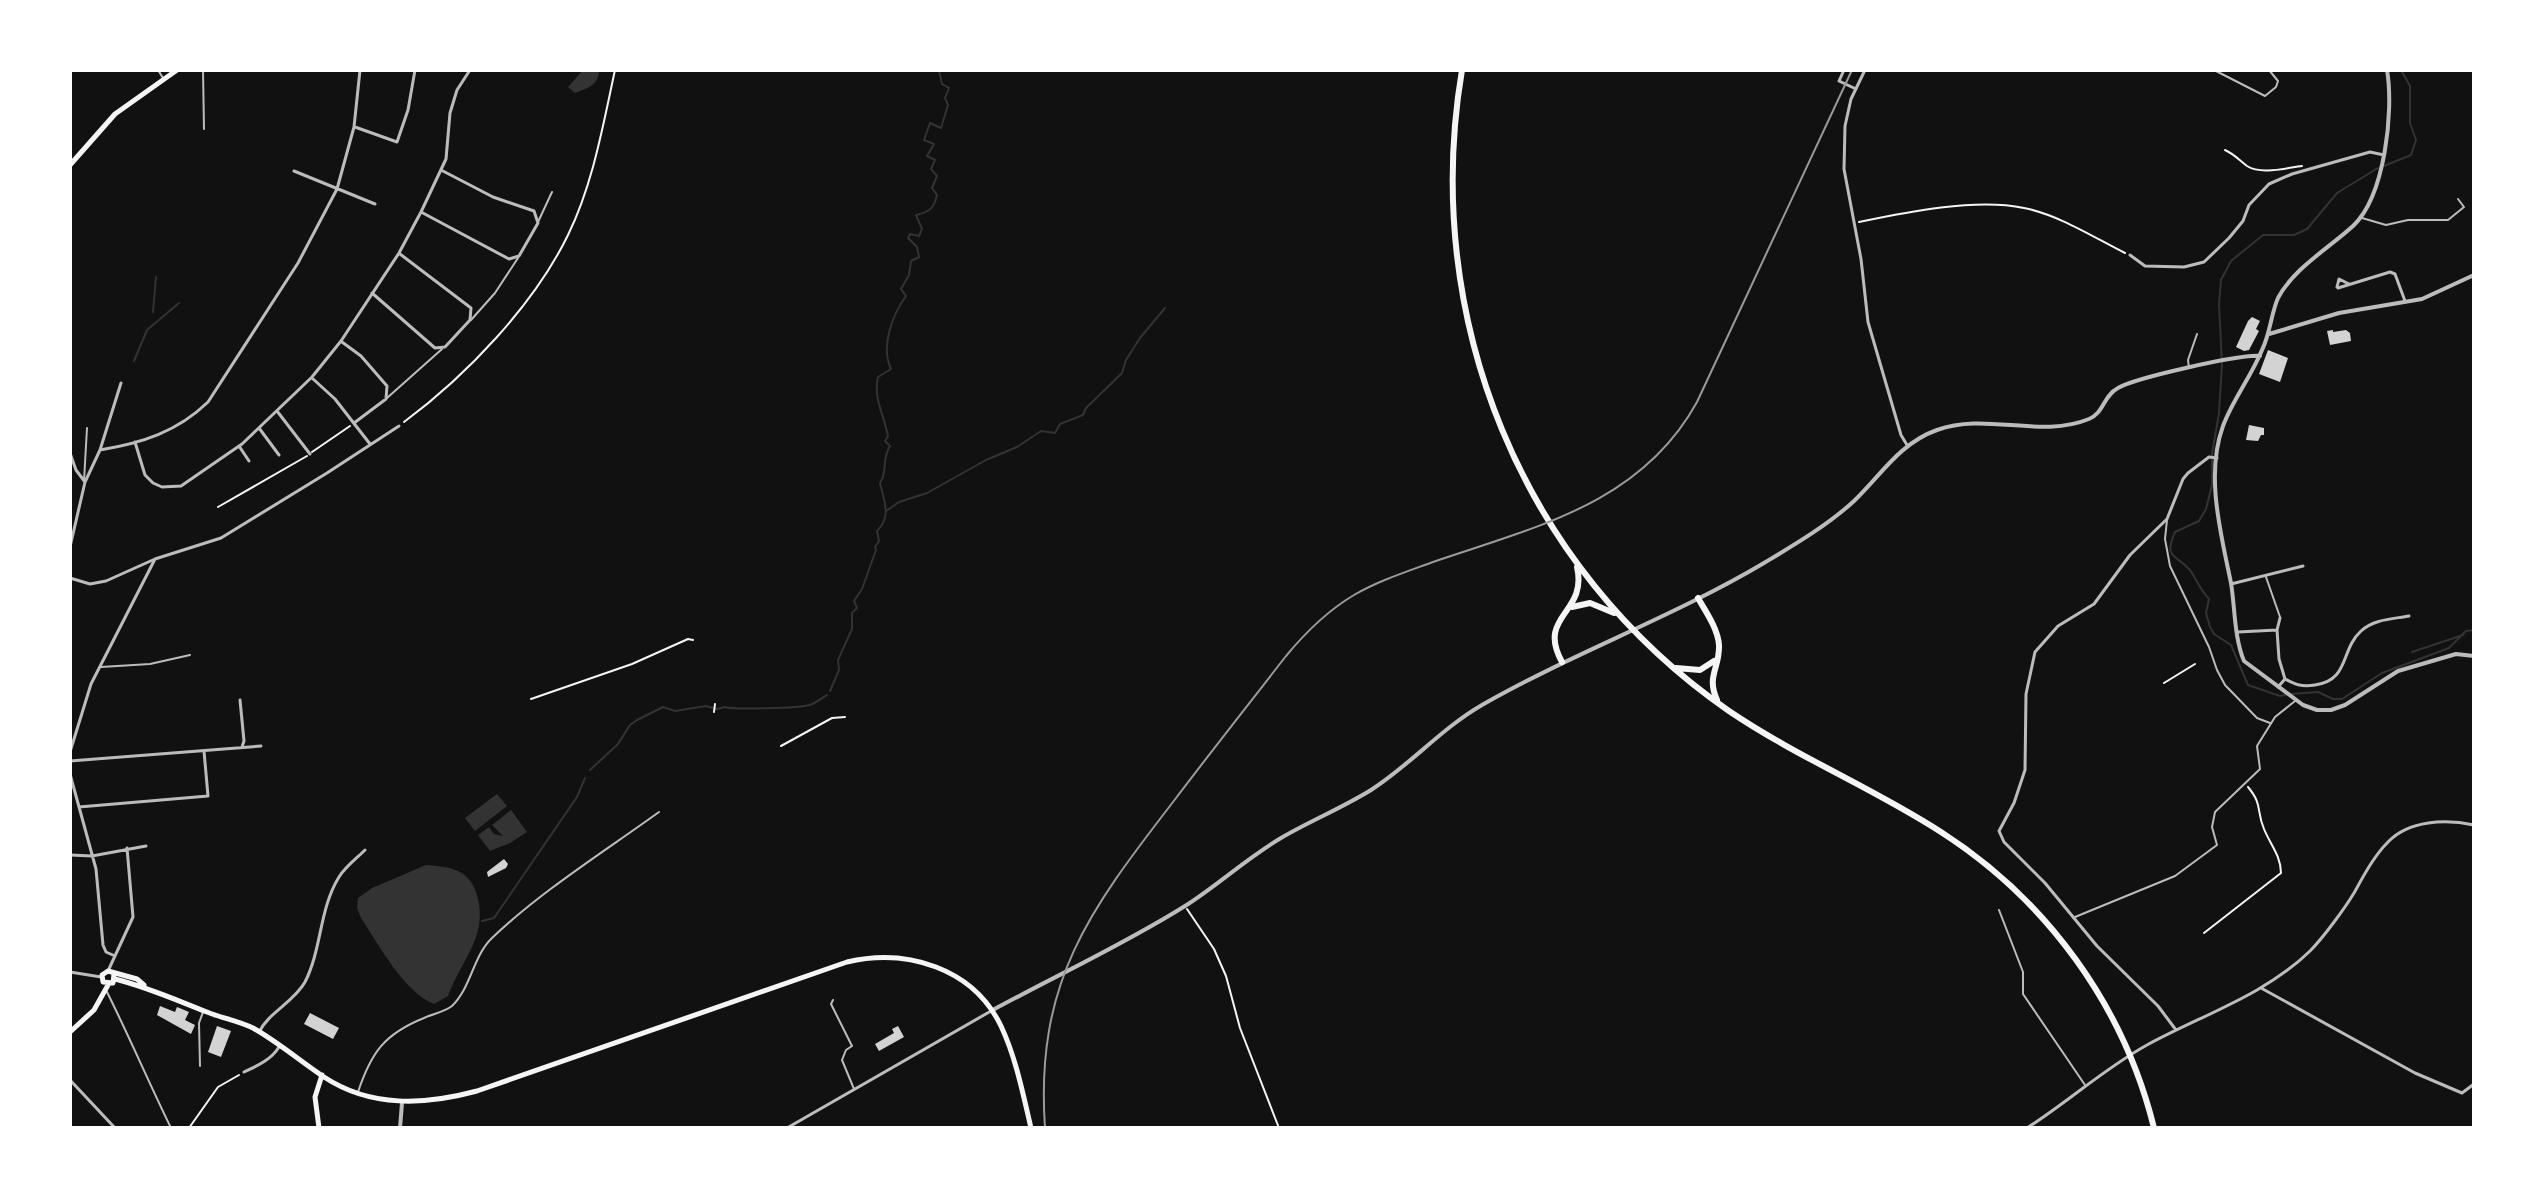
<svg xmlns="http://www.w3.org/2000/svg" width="2544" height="1198" font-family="'Noto Serif',serif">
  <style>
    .water { fill: #333 }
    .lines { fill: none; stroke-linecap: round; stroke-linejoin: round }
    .stream { stroke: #333; stroke-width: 2 }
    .building { fill: #d3d3d3 }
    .path { stroke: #f5f5f5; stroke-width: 2 }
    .service { stroke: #bcbcbc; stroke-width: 2 }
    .minor { stroke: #bcbcbc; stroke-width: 3 }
    .tertiary { stroke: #bcbcbc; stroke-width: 4 }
    .secondary { stroke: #f5f5f5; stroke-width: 5 }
    .trunk { stroke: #f5f5f5; stroke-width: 6 }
    .rail { stroke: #9a9a9a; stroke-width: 2 }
  </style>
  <rect width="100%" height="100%" fill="#111"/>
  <!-- water -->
  <path class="water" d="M583,70H599C599,85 588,88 575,93L568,87Z
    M497,794L507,806L475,831L465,818Z
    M511,810L527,832L510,843L490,851L478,835L489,827L494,834L503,836L492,825Z
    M426,865C448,867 468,868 476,892C490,935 462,958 448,996L434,1004C404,992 379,945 361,918L357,908L358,898L372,888Z"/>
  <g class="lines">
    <!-- stream -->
    <path class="stream" d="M2384,166L2411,155L2416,140L2410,123V86L2401,70
      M153,312L156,277
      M134,361L147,330L179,303
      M886,511L899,502L927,493L986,460L1017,447L1041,431L1055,433L1060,424L1083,415L1086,408L1122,373L1126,360L1140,338L1165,308
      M2412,652L2463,635
      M830,691L839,670L838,660L852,629V613L857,608L854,601L862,589L876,550L875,547L879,541L877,531C892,516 884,501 880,483C888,472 881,460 890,446L885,441L888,436C884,415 873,398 878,377L891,369C880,346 893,314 906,296L901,289L909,275L911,261L919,257L917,247L908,238L910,234L919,236L922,229L916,215C929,212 934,209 937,195L932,188L937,176L931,169L935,160L927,156L934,144L924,140L930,123L941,128L948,105L945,98L949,88L942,84L939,70
      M2291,694L2318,692L2333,699H2342L2382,673L2449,648L2466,631L2474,630
      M2285,695L2280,696L2248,685L2231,645L2214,634L2210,627L2206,613L2209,599C2200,590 2197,580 2190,570C2176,554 2163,559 2175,532L2199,521L2206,509L2212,485V454L2219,413L2222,364L2219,304L2221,280L2231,261L2263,235H2294L2307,229L2337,193L2378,168
      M590,770L618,744L630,725L637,720L663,707L675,711L706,706L717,709L725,707C734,710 800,708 810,705C816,703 822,698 827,695
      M482,921L494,918L577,797L585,778"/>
  </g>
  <!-- building -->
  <path class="building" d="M2252,317L2260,321L2256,329L2259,331L2249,350L2244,351L2236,347L2248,321Z
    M2333,330V332L2346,330L2350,333L2351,341L2330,345L2327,331Z
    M2268,350L2288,358L2280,382L2259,374Z
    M2249,425L2264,428V435H2261L2258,441L2246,440Z
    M504,859L508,864L506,868L488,877L487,872Z
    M160,1006L175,1012L177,1007L189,1012L185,1020L195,1025L191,1034L157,1015Z
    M310,1013L339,1028L333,1039L304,1024Z
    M217,1026L231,1031L221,1057L208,1052Z
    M898,1026L904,1037L879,1051L875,1044L894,1033L892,1029Z"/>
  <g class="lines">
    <!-- path -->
    <path class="path" d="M2225,150C2234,154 2239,160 2247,166C2261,175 2286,168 2302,166
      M1859,222C1907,212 1975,198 2024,208C2059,215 2093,237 2125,253
      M404,422C466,376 534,305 568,235C593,184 603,125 615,70
      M312,452L350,426
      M218,507L307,456
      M2164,683L2195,664
      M531,699L632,664L688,639L693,640
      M714,712L715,704
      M781,746L832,718L845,717
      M1187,909L1214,949L1226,976L1240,1028L1279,1128
      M2204,933L2281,873C2281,856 2270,844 2264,829C2256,810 2263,805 2248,787
      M189,1128L218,1087L239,1075"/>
    <!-- service -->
    <path class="service" d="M158,70L163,78
      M203,70L204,129
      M2214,70L2265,96L2276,87L2278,81L2269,70
      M2362,218L2386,225L2408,220H2448L2464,207L2458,199
      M538,222L552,192
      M471,320L495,293L518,258
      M2189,368L2188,360L2197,334
      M387,398L442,349
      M84,481L87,428
      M2167,520L2165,539L2170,566L2209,647L2217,670L2225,685L2257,718L2270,723
      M2266,577L2280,617
      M101,667L150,664L190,655
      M1999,910L2023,972V994L2085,1085
      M2075,917L2175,876L2217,845L2212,827L2215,812L2260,769L2257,746L2275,717L2295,701
      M107,992C129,1036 149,1083 171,1128
      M833,1000L831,1004L852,1046L846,1050L842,1060L854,1089
      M200,1066L199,1023L203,1012
      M358,1092C371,1053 384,1034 424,1018C433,1014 444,1012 452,1006C471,988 473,956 492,938C540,892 605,851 659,812"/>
    <!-- minor -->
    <path class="minor" d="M1844,70L1839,81L1856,89
      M1865,70L1851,99L1845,126L1844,169L1861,259L1868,322L1901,435L1907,445
      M355,127L397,142L408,110L415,70
      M294,171L375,204
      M421,212L509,259L519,256L538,223L534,211L493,197L441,170
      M2130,255L2145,266L2184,267L2204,262L2229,238L2243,221L2249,205L2269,184L2292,174L2370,152L2384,155
      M2337,287L2339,279L2349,284
      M2338,288L2390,272L2395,274L2405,301
      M372,293L435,348L445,347L470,320L471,308L400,254
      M342,342L361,356L387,386L386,399L354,423
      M312,378L335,399L370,444
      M277,411L310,454
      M259,428L279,455
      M135,442L145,475L153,483L162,487L181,486L242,444L312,377L341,341L399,253L421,212L446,159L450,113L457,90L470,70
      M239,446L249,461
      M100,450C142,443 177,432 208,402L298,263L337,189L354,127L360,70
      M70,453L76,470L85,482L70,547
      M85,482L100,450L121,383
      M70,578L90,584L106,581L155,559
      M2231,584L2303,566
      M2277,630L2280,618
      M2238,632L2277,630L2279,659L2285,679L2278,687
      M2285,679C2296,685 2302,687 2315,685C2350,680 2340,650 2361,631C2374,619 2393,619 2409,616
      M240,700L244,741L242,747
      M70,752L91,684L155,559L221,538L327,473L399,426
      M70,761L261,746
      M70,774L96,869L103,945L106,952L115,956
      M79,807L208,796L204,751
      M70,855L92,856L146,846
      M108,971L133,917L127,848
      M70,972L101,977
      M2261,988L2415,1073L2462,1093L2474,1084
      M2176,1030L2158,1006L2097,946L2045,883L2004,842L1999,831L2014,803L2025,770L2026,694L2035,652L2058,626L2094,604L2130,555L2167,519L2183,479L2188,473L2209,457L2217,458
      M259,1032C269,1012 294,1002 305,982C322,949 319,909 339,877C345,867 357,858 365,850
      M244,1072C257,1066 271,1060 279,1047
      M70,1080L115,1128
      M787,1128L991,1011
      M2027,1128C2068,1102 2105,1068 2147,1045C2202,1015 2265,995 2310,951C2323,938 2345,908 2354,893C2364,875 2374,856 2388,842C2409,820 2446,819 2474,825"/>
    <!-- tertiary -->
    <path class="tertiary" d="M2387,70C2394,111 2385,196 2353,226C2329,248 2293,269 2278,298C2271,314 2270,334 2262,350C2251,377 2233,399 2223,426C2205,475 2221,534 2231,583C2235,607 2234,637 2244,661L2303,705L2317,710H2331L2345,705L2398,671L2456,654L2474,656
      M2269,334L2339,313L2422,299L2474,275
      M991,1011C1055,976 1123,945 1185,906C1218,885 1247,858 1281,838C1310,821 1342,808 1371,790C1410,765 1442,728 1482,705C1573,653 1673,617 1764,563C1794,545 1828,525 1854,501C1881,475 1900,443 1937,430C1986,412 2040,439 2089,419C2104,413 2103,396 2118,388C2135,378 2240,354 2260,356
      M400,1128L402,1103"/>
    <!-- secondary -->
    <path class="secondary" d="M70,165L115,114L177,70
      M114,974L113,983L103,982L102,975L108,971L137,979L144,985
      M115,979C147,987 176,1000 207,1012C222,1018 238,1021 253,1028C278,1042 300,1061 324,1077C371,1108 425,1105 477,1091L847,962C907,948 973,968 1001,1026C1016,1058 1023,1094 1031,1128
      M70,1032L94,1010L108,985
      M319,1128L315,1097L322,1075"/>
    <!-- trunk -->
    <path class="trunk" d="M1462,70C1420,318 1522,568 1729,711C1797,757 1873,788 1941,832C2047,900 2124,1006 2154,1128
      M1698,598C1706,612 1718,629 1719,645C1720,668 1706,676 1717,700
      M1572,607L1590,603L1614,613
      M1562,662C1536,615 1588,614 1577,567
      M1676,668L1700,670L1714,661"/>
    <!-- rail -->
    <path class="rail" d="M1045,1128C1035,982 1089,911 1173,802C1210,753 1248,705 1286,656C1305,633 1327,611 1354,595C1378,581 1406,572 1433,562C1535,527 1641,504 1697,402L1852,70"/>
  </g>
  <!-- border -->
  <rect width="2544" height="1198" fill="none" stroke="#ffffff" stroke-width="144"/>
</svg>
